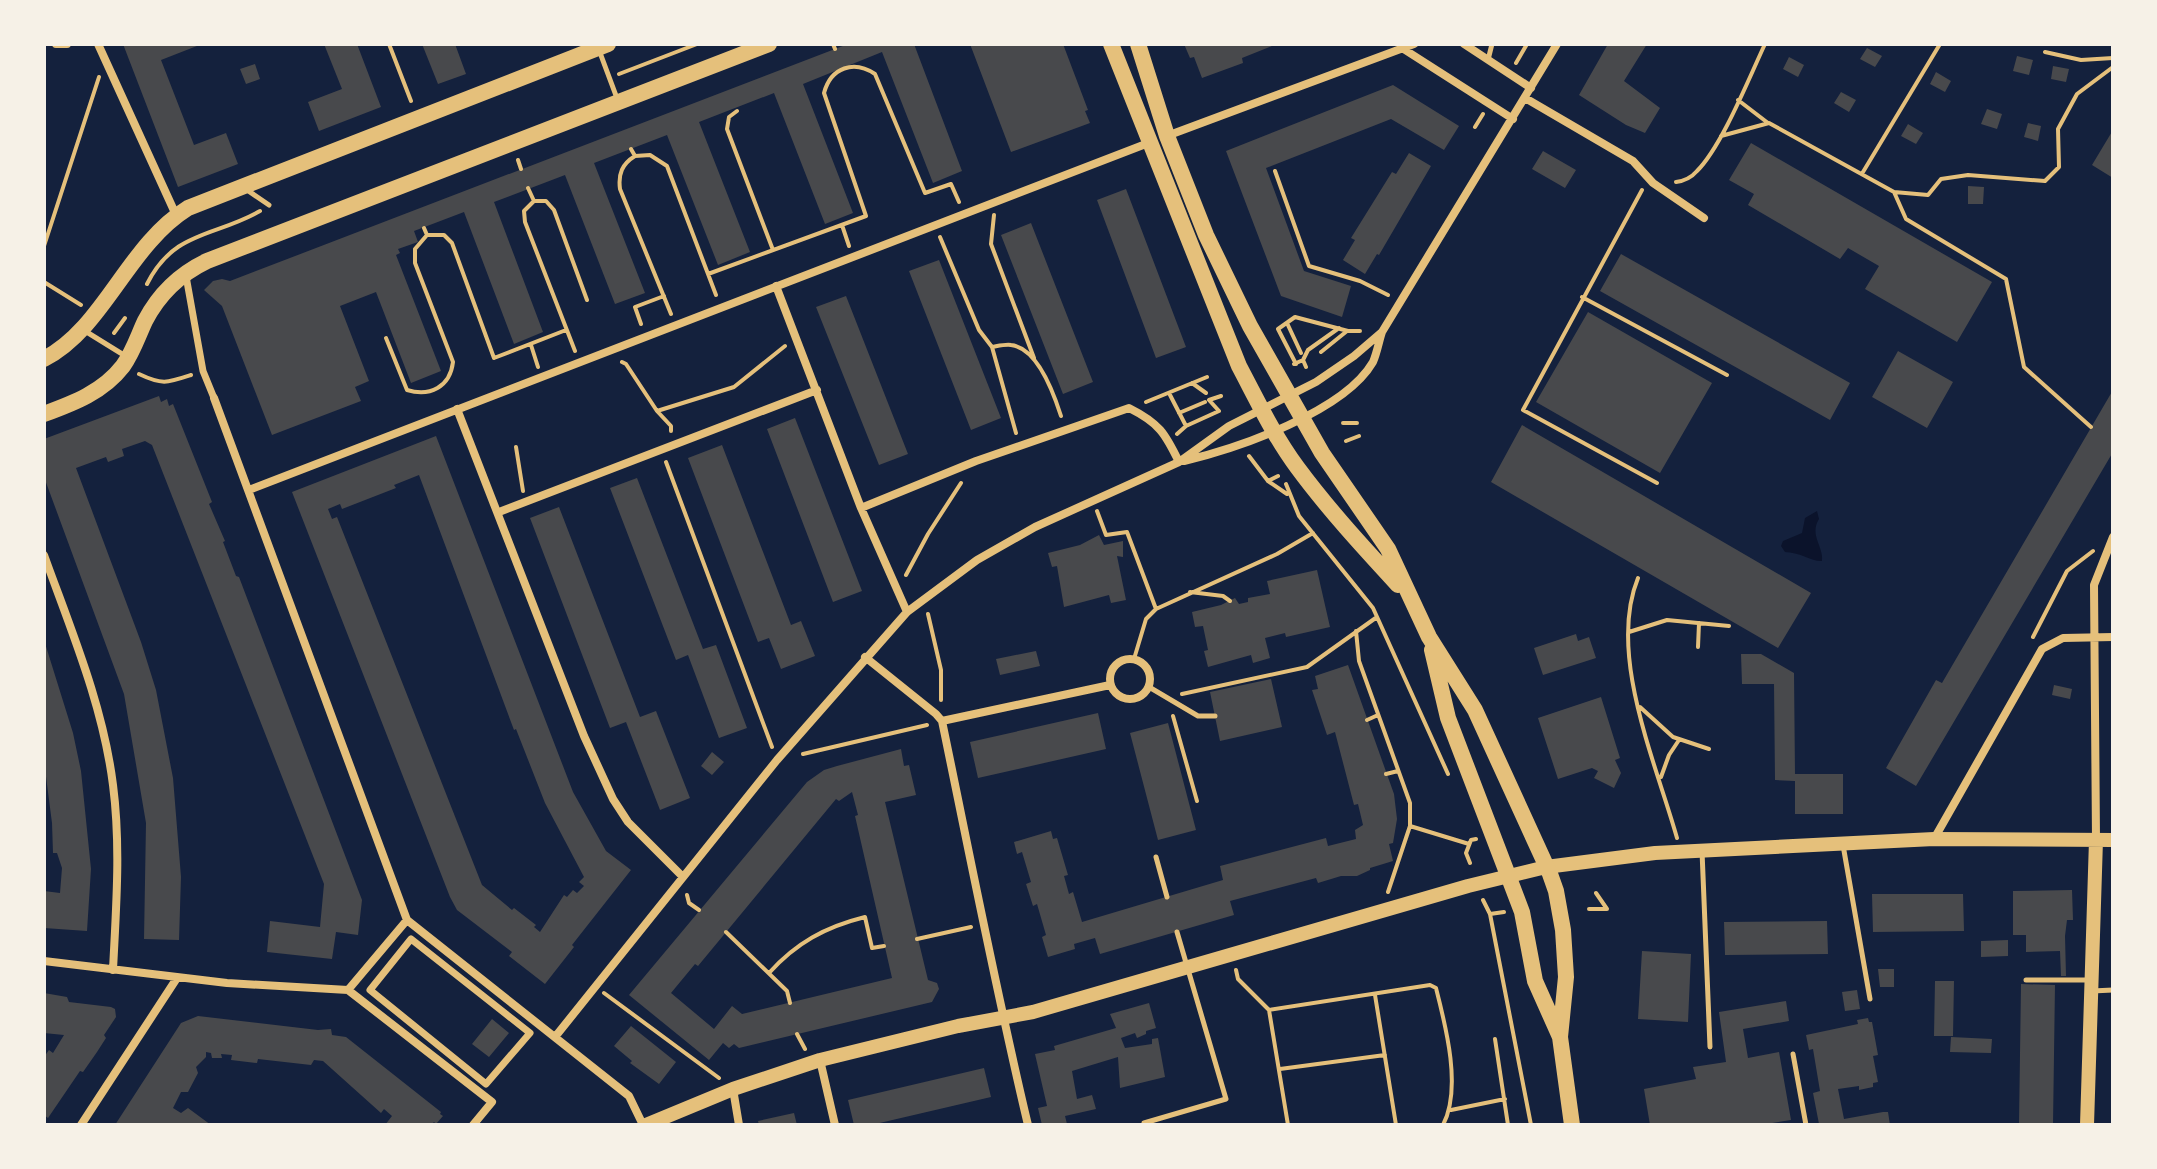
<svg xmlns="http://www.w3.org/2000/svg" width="2157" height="1169" font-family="'Space Grotesk',sans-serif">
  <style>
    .water { fill: #0b132b }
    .building { fill: #48494c; fill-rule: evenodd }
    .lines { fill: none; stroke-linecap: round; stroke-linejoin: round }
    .path { stroke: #e5c07b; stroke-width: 4 }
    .service { stroke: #e5c07b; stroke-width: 5 }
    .pedestrian { stroke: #e5c07b; stroke-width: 7 }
    .minor { stroke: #e5c07b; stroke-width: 8 }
    .tertiary { stroke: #e5c07b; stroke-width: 14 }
    .secondary { stroke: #e5c07b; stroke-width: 16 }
    .primary { stroke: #e5c07b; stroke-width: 16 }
  </style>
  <rect width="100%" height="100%" fill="#14213d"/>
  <!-- water -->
  <path class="water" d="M1817,511L1819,519C1809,535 1824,547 1822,561C1813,562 1799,552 1785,552L1781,546L1783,541L1802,533L1805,518Z"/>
  <!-- building -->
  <path class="building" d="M123,44H202L161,60L194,145L226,133L238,164L178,187Z
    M324,44H357L381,107L319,131L308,102L342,89Z
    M422,44H455L466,74L438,84Z
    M848,44H914L962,171L933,183L882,52L803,84L853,213L825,224L774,93L699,122L750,252L718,265L667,135L594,163L645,293L615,304L565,175L494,202L543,332L514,344L464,212L414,231L418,242L398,249L400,253L396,255L441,371L411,383L376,292L340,306L369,381L355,387L361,401L272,435L222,306L204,290L213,281L222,279L230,281Z
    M970,44H1063L1088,110L1085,111L1090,123L1011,152Z
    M1184,44H1277L1242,58L1243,63L1202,78L1194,57L1190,58Z
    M1608,44H1647L1624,81L1660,108L1645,133L1626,125L1579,95Z
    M1867,48L1882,56L1875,67L1860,59Z
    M2017,56L2033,60L2029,75L2013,71Z
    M1789,57L1804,65L1798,77L1783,69Z
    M255,64L260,79L246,84L240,69Z
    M2053,66L2069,69L2066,82L2051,79Z
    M1936,72L1951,81L1945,92L1930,84Z
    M1393,85L1459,126L1444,150L1391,119L1266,168L1304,271L1351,286L1342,317L1281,296L1226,151Z
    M1841,92L1856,100L1849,112L1834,103Z
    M1987,109L2002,114L1997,129L1981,124Z
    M2028,123L2041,126L2038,141L2024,137Z
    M1908,124L1923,133L1916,144L1901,136Z
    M2113,130V178L2092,165Z
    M1751,143L1992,282L1957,342L1865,289L1879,266L1848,248L1840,259L1748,205L1754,194L1729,180Z
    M1543,151L1576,170L1565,188L1532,169Z
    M1409,153L1431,166L1379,255L1377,254L1365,274L1343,260L1355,240L1351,238L1392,172L1396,174Z
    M1968,186L1984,187L1983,204H1968Z
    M1126,189L1186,347L1156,358L1097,200Z
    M1031,223L1093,382L1063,394L1001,235Z
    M1621,254L1850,383L1830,420L1600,291Z
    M939,260L1001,418L971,430L909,271Z
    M846,296L908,454L879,465L816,307Z
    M1588,312L1712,383L1660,473L1536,402Z
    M1898,351L1953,382L1927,428L1872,397Z
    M2113,390V452L1916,786L1886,768L1936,680L1942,683Z
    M159,396L161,402L167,399L169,406L173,404L212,502L209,504L225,541L223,542L236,576L239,577L362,900L358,935L336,932L332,959L267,952L270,921L320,927L324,884L152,445L145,441L122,449L124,456L108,462L106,457L76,468L141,642L156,690L173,778L181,877L179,940L144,939L146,823L124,694L44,477V439Z
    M795,418L862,591L833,602L767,429Z
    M1522,425L1811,593L1778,648L1491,482Z
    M436,436L573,792L606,851L631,870L572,945L574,947L545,984L509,956L512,952L457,910L450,897L292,492ZM419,475L514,730L516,729L545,803L584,877L579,882L584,886L577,893L573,890L567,897L564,895L540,932L534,927L536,925L514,908L512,910L482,885L337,517L332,519L328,509L340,504L342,509L396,488L394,485Z
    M722,445L791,625L801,621L815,656L781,669L769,638L758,642L688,458Z
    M637,478L703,649L716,645L747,728L719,738L688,655L676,660L610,488Z
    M559,507L640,717L656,711L690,798L660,810L626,722L610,728L530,518Z
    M1099,535L1104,545L1123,541V557L1117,556L1126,600L1111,603L1109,595L1064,607L1057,566L1052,567L1048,553L1080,545Z
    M1317,570L1330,627L1286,637L1285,633L1265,638L1270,658L1253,663L1251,655L1208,667L1204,651L1208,650L1203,626L1195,627L1192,612L1221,605L1235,598L1239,604L1248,602V598L1270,594L1267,581Z
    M1576,634L1578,641L1589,637L1596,658L1543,675L1534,648Z
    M44,640L73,733L81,771L91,869L87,931L44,928V891L60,893L62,868L57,853H53L52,823L44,761Z
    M1036,651L1040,666L1000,675L996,659Z
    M1741,654H1761L1794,673L1795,774H1843V814H1795V781L1775,780L1774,684H1742Z
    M1348,665L1394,794L1397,819L1393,843L1389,844L1393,861L1370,868V870L1357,876H1341L1318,883L1316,878L1230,901L1234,915L1100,954L1095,938L1074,944L1075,949L1048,957L1042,937L1046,935L1037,904L1033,906L1026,884L1031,882L1022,852L1017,854L1014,842L1051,831L1053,839L1057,838L1068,875L1064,876L1069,894L1073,892L1082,922L1223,880L1220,866L1326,838L1328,846L1356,839L1355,830L1363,825L1358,804L1354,805L1335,732L1327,735L1312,690L1318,689L1315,676Z
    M1271,679L1282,727L1220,741L1210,692Z
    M2054,685L2072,689L2070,699L2052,695Z
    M1601,697L1620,758L1615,760L1621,773L1614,788L1594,778L1598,771L1592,768L1558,779L1538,718Z
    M1098,713L1106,749L978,778L970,742Z
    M1168,723L1196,830L1158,840L1130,733Z
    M901,749L904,766L909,765L916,795L885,802L928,980L937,983L939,989L932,1002L739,1048L734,1044L729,1048L723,1043L709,1060L629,995L807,782L824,770L837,766ZM852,792L858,815L855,816L892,978L742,1014L732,1006L714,1029L671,993L695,964L698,966L836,799L839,801Z
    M712,752L724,762L712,775L701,766Z
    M2072,890L2073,920H2067L2065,936L2066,976H2061L2060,951L2026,952V935H2013V891Z
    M1872,894H1963L1964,931L1873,932Z
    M1827,921L1828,954L1725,955L1724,922Z
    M2008,940V956L1981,957V941Z
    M1642,951L1691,954L1688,1022L1638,1019Z
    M1878,969H1894V987H1880Z
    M1935,981H1954L1953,1036H1934Z
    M2021,984L2055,985L2053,1125H2019Z
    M1857,990L1860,1009L1845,1011L1842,992Z
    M44,993L67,997L69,1002L111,1007L115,1009L116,1017L104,1035L106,1038L97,1052L83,1072L80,1071L48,1118L44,1115V1057L49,1050L53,1053L64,1035L44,1033Z
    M1786,1001L1789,1021L1743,1029L1748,1058L1779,1052L1791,1120L1760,1125H1650L1644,1089L1696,1079L1693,1067L1726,1062L1719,1012Z
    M1149,1003L1156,1028L1146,1031V1034L1137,1038L1135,1033L1121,1038L1125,1048L1152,1044V1039L1158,1038L1165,1077L1120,1088L1118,1057L1072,1071L1077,1099L1092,1095L1096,1109L1065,1116L1067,1124L1042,1125L1038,1108L1047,1106L1035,1054L1055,1050L1054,1046L1116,1028L1110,1014Z
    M198,1016L318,1030L331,1029L332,1035L346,1037L441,1112L440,1114L443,1116L436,1124L434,1122L431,1125H385L392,1116L384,1109L381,1113L323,1061L314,1060L311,1065L258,1059L257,1063L231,1060L232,1055L221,1054L222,1058H212L211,1053L206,1052V1057L196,1067L198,1073L188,1092H181L173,1108L181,1113L188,1108L211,1125H115L181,1023Z
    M1868,1018L1869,1022H1872L1878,1055L1873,1056L1878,1082L1873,1083V1087L1859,1090V1086L1838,1089L1844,1119L1883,1112H1888L1890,1125L1819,1124L1813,1093L1820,1091L1813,1049L1809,1050L1806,1035L1858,1024L1857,1020Z
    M492,1019L509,1033L489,1057L472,1044Z
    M631,1026L676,1062L659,1084L630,1063L632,1061L614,1046Z
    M1951,1037L1992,1039L1991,1053L1950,1052Z
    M984,1068L991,1097L871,1125H854L848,1100Z
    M794,1113L797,1125H759L758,1121Z"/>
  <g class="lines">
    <!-- path -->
    <path class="path" d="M389,44L411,101
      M833,44L835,49
      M2045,52L2081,60L2113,58
      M1516,63L1527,44
      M619,74L697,44
      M1738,100L1768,123
      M737,111L729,117L727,129L773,250
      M1475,127L1483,114
      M1721,136L1769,123L1894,192L1928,195L1941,179L1968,175L2045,181L2059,167L2058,129L2077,94L2113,67
      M631,149L635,156L650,155L667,166L716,295
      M635,156C622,164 618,174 620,189L671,314
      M518,160L521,169
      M1275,171L1309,266L1360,281L1388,295
      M1863,172L1940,44
      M1676,182C1684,181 1691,178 1697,171C1722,146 1749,78 1765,44
      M528,188L534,201L524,211L525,222L575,351
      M1642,190L1523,410L1657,483
      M1894,192L1906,219L2006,279L2024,367L2091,427
      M534,201H546L554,210L587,300
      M994,215L991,244L1034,358
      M842,225L849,246
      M424,228L427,235H444L452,243L494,358L566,330
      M940,237L979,330L992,347L1016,433
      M44,246L99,77
      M708,274L866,216L824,93C831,67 854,60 875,74L925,193L951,184L959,202
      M44,282L81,305
      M147,284C174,230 215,237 260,211
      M1582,297L1727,375
      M1287,323L1301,353
      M641,324L635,307L664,296
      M114,333L125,318
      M386,338L407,390C430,397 450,387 453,362L415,263V249L427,235
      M531,345L538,367
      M992,347C998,346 1006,344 1011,345C1038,348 1054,394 1061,416
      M1321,352L1347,331
      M1303,360L1308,350L1339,328
      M622,362L626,364L657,411
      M1294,364L1303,360L1306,367
      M1296,364L1278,329L1295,317L1348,331H1360
      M139,374C162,385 167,383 191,375
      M1192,383L1206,393
      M1169,393L1186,426
      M1146,402L1207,377
      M1179,413L1205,402
      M1343,423H1357
      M671,431V426L657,411L734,387L785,346
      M1177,434L1186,426L1219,411L1209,400L1221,396
      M1346,441L1359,436
      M516,447L523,491
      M1249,456L1268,481L1287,494
      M666,462L772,747
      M1268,481L1278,476
      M1286,484L1299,516L1373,608L1448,774
      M1097,511L1106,535L1127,532L1156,609
      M906,575L928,534L961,483
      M1638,578C1607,654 1656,763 1677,838
      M1190,592L1223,596L1230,601
      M928,614L941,670V700
      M1356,631L1359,661L1410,803V826L1388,892
      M1629,632L1667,620L1729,626
      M2033,637L2067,571L2093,551
      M1698,647L1699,623
      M1134,659L1146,619L1156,609L1277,554L1313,533
      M1182,694L1307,667L1377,617
      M1640,707L1673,737L1709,749
      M1173,716L1197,801
      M1367,720L1378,715
      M803,754L927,725
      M1386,774L1398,771
      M1661,777L1669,755L1679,740
      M1410,826L1469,844
      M1470,863L1466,853L1471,840L1476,839
      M687,895L689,903L699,910
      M1483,900L1490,914L1504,912
      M1589,909H1607L1596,893
      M1490,914L1531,1125
      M726,932L787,991L790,1003
      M917,939L971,927
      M1236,970L1238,979L1269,1010L1288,1125
      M769,973C796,943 825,927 865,917L872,948L884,946
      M604,993L719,1078
      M1375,995L1396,1125
      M1269,1010L1430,985L1436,988C1446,1027 1462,1089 1443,1125
      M797,1034L805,1049
      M1495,1039L1508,1125
      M1280,1069L1385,1055
      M1451,1110L1505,1099"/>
    <!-- service -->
    <path class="service" d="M599,50L618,101
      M1488,60L1492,44
      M247,190L269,205
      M85,331L127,357
      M1149,687L1198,716H1215
      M1843,845L1870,999
      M1702,851L1710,1047
      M1156,857L1167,897
      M2026,980H2090
      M2092,991L2113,990
      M1793,1054L1806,1125
      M1144,1123L1226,1099L1177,932"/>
    <!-- pedestrian -->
    <path class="pedestrian" d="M186,276L203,371L214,398
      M411,939L530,1033L486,1084L370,990Z"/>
    <!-- minor -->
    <path class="minor" d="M56,44H67
      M98,44L176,215
      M1464,44L1531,88
      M1402,48L1513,119
      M1525,98L1633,161L1653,183L1704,218
      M1164,137L1414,44
      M776,286L861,508L907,612
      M214,398L407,920L629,1096L643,1125
      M457,409L584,736L613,799L628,822L683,877
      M1184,461C1238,448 1344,412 1373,362C1377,353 1379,341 1382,332L1557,44
      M249,490L1151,142
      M861,508L976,461L1129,408C1159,423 1165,433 1179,462
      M499,512L817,390
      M44,555C71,630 103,705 113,785C121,847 116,908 113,970
      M865,657L936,714L942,721C970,856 996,991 1028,1125
      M1110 679a20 20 0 1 1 40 0a20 20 0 1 1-40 0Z
      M942,721L1110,685
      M1934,839L2042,649L2063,638L2113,637
      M2096,840L2094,585L2113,537
      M44,961L227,983L348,990
      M348,990L492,1102L473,1125
      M348,990L407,920
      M555,1037L777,760L907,612L977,560L1035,527L1179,462L1229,426L1316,382L1354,356L1382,332
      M820,1060L835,1125
      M733,1089L739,1125
      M81,1125L177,978"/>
    <!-- tertiary -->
    <path class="tertiary" d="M646,1125L733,1089L820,1060L958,1026L1033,1012L1468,886L1546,867L1655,853L1934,839L2113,840
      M2087,1125L2096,840"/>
    <!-- secondary -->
    <path class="secondary" d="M44,359C105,327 127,246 188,208L608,44
      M44,414C74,403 103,392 123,366C133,352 138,336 145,321C159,294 180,274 207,261L769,44"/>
    <!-- primary -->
    <path class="primary" d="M1111,44L1239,366C1257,400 1274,436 1297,467C1328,509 1363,547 1398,585
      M1138,44L1167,136L1206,235L1250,326L1322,453L1388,549L1429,637L1475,710L1550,874L1556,891L1563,930L1566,977L1560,1037L1572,1125
      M1432,650L1448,718L1522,912L1535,981L1560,1037"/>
  </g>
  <!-- border -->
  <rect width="2157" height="1169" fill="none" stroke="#f6f1e7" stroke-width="92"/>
</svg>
